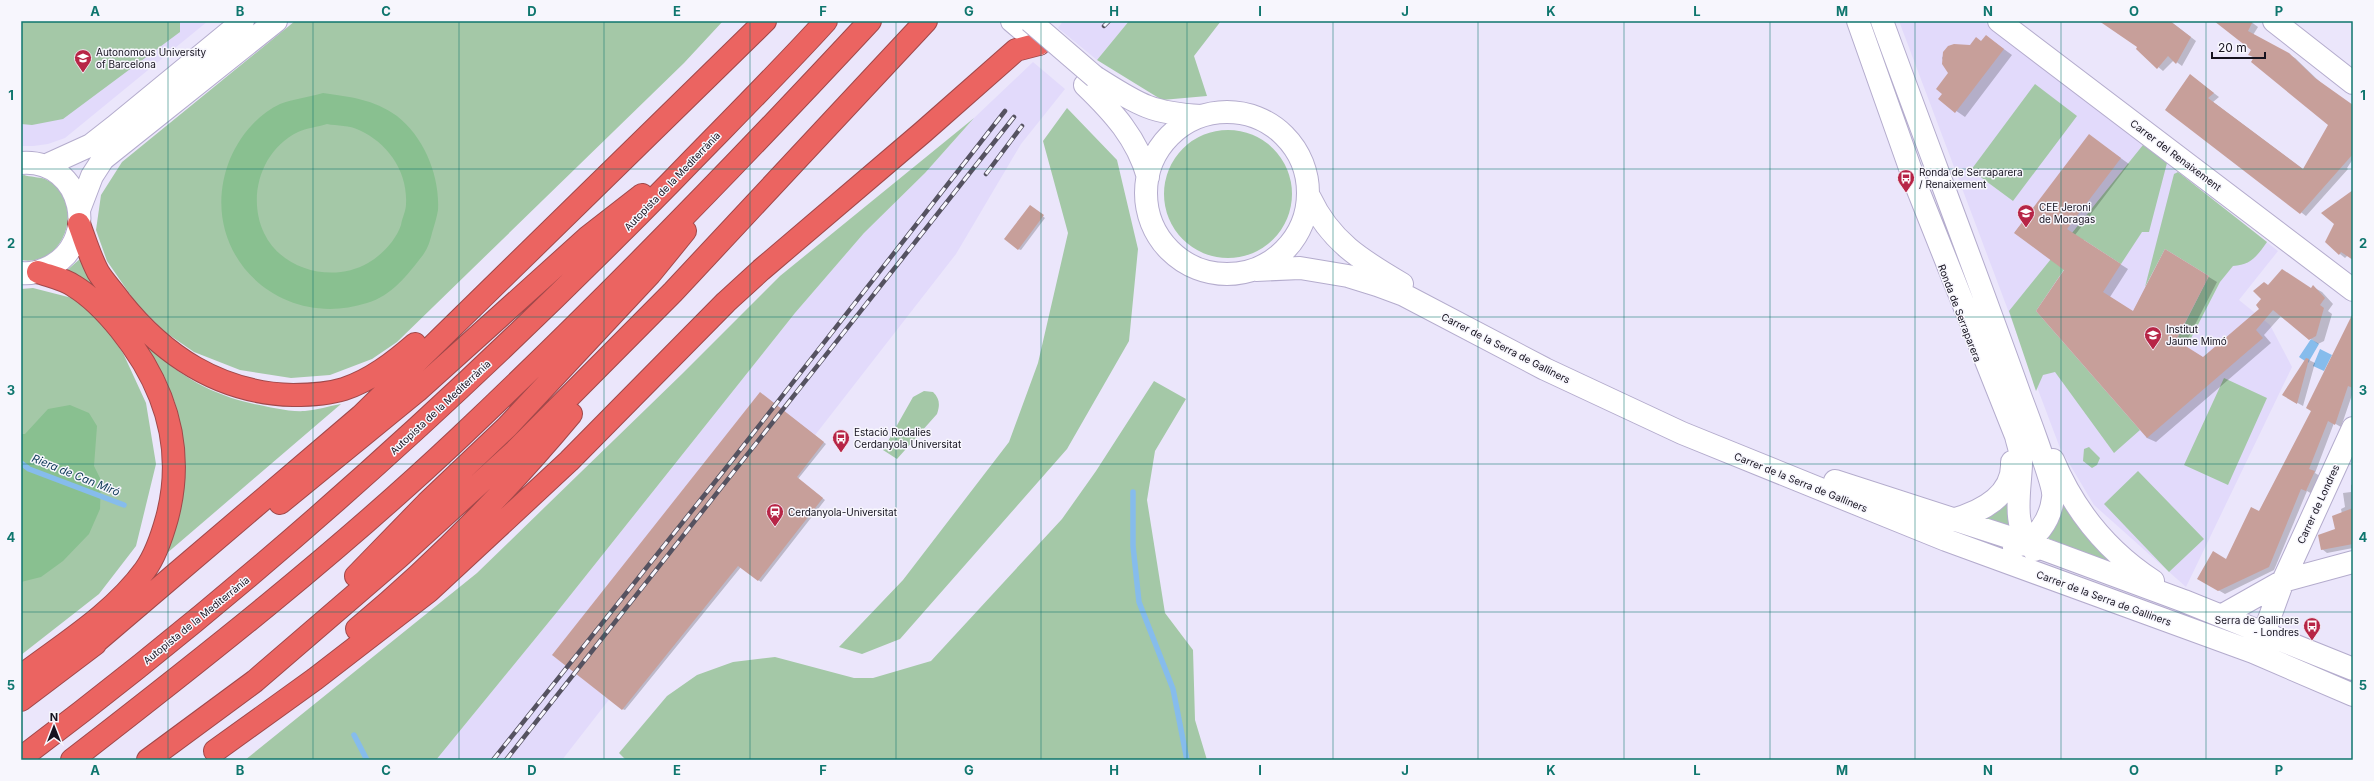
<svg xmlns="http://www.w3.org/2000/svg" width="2374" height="781" font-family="Inter,sans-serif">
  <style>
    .built { fill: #e2dafb }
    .green { fill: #a4c8a7 }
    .forest { fill: #89c090; fill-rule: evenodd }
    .water { fill: #86bcec }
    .shadow { fill: #0003 }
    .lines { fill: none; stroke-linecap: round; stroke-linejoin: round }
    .stream { stroke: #86bcec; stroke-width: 5.5 }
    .building { fill: #c79f9a }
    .minor-casing { stroke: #b4accd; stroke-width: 24 }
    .highway-casing { stroke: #a0484a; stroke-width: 24 }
    .minor { stroke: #fff; stroke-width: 22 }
    .highway { stroke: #eb6461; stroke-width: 22 }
    .rail-casing { stroke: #555260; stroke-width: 4.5 }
    .rail { stroke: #f7f6fd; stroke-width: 3; stroke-dasharray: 9; stroke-linecap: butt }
    .minor-bridge-casing { stroke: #b4accd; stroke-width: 24; stroke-linecap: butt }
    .minor-bridge { stroke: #fff; stroke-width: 22 }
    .grid { fill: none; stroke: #0f766e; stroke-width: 1; stroke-opacity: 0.55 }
    .labels { text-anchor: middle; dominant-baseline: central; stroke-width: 3; stroke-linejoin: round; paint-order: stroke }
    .poi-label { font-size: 10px; fill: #16131f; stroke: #f7f6fd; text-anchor: start }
    .street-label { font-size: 10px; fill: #16131f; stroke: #f7f6fd }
    .water-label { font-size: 11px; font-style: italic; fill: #0b3655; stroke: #f7f6fd }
    .neatline { fill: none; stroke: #0f766e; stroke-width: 1.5 }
    .grid-label { font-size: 13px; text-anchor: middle; font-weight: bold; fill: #0f766e }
  </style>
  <rect width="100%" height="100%" fill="#ebe6fb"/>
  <!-- built -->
  <path class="built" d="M21,21H208L65,138L48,144L33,146H21Z
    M1063,21H1129L1097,60L1058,28Z
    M1899,21H1983L2278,251L2239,300L2270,325L2292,367L2186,587L2094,505L2060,448Z
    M1033,62L1065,89L1021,144L956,254L562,760H436L557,612L795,313L864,233L925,173L974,118Z"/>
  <!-- green -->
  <path class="green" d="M21,21H180V32L63,119L32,125L21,124Z
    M295,21H723L684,63L397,342L372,359L330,375L291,378L240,370L194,352L165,332L136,303L107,261L96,230L101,195L122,162Z
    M1129,21H1221L1194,56L1207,96L1162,100L1097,60Z
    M2035,84L2077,116L2013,201L1971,170Z
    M1067,108L1117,160L1138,249L1129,341L1067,449L900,639L862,654L839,647L903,580L1009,442L1038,363L1068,233L1043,141Z
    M974,118L925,173L864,233L795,313L557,612L436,760H245L477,573L683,373L780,276Z
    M1164 194a64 64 0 1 1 128 0a64 64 0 1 1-128 0Z
    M2143,145L2167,163L2149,232H2142L2121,264L2084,240L2036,311L2140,430L2114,453L2055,372L2043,375L2036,391L2009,311Z
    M2178,172L2267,242C2257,256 2251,265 2233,266L2220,282L2187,346L2177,339L2209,276L2165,249L2145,287L2174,174Z
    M24,175C30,177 39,177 45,179C87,198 67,268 21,260V176Z
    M81,258C127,327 168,385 254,404C270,407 288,412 305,411C317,410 329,406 341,404L166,554L179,433L175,403L164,376L146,351L65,272Z
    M33,288L72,298L100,320L123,353L146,403L156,464L136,546L99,594L21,655V289Z
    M2224,378L2267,398L2228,485L2184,465Z
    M1154,381L1186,399L1155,451L1147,500L1165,613L1193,650L1195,720L1207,760H626L619,753L667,696L697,675L733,662L775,657L854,678H873L931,661L1062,519L1096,471Z
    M924,391L933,392C940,399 940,405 937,414L897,459L883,450L913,397Z
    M2089,447L2100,458L2097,465L2092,468L2083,461L2084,449Z
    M2138,471L2204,539L2169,572L2104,504Z
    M2014,490V530L1979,517Z
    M2060,491L2119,566L2042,536Z"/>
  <!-- forest -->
  <path class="forest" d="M323,93C351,97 373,99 397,116C424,137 440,176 438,210C437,217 434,226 432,233C430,241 428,248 423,255C408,274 392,296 367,303C276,332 194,249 230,159C240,136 257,115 280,104C293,99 309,97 323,93ZM327,124C337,126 350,125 359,130C388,143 408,172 406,204C406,211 402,218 401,225C396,240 382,255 368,263C334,283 282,271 264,233C247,197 261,150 298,132C306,128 318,127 327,124Z
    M70,405L89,413L97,426L94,466L101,480L100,509L89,534L63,561L41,577L21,582V434H25L48,409Z"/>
  <!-- water -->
  <path class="water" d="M2311,339L2319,344L2308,363L2299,357Z
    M2320,349L2332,355L2324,371L2313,366Z"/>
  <!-- shadow -->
  <path class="shadow" d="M2105,21H2170L2196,41L2182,66L2174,60L2163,71L2137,49L2139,46Z
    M2215,21H2250L2258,27L2253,35L2295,58L2321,83L2353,106V159L2347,168L2348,169L2306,216L2166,110L2190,75L2219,97L2213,102L2304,170L2329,125L2250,55L2253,50Z
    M1986,36L2012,55L1965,117L1939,99L1943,94L1949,73L1942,58L1948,47L1971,46L1982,42Z
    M2090,136L2129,164L2075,235L2128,269L2110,297L2133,312L2165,250L2217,282L2184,346L2204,358L2261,309L2269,286L2312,289L2313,287L2322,292L2333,304L2328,311L2332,314L2324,341L2318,344L2281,316L2264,335L2271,343L2156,442L2147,438L2065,270L2015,232Z
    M2353,191V258L2348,255L2345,258L2340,254L2326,242Z
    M1032,208L1045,218L1021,250L1018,249Z
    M2353,326V392L2341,427L2334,423L2315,473L2320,476L2312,494L2307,491L2274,570L2225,594L2199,579L2227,560L2259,512L2312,411Z
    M2307,359L2315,363L2303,406L2284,395Z
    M763,395L826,444L798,479L825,500L761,582L741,567L625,710L622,709Z
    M2353,484V548L2327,553L2322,549L2336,530L2342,514L2341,509L2345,507L2343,493L2351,492V485Z"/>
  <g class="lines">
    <!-- stream -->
    <path class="stream" d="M21,463L29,469L124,505
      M1133,492V546L1139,602L1173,689L1187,760
      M354,735L367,760"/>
  </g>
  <!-- building -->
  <path class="building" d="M2099,21H2170L2191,37L2176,64L2168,56L2157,69L2136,49L2137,47Z
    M2214,21H2253L2248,31L2289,53L2315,78L2353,105V154L2300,214L2165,110L2190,74L2214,93L2208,98L2303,169L2328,125L2251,62L2254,57L2248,55L2251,50Z
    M1986,35L2004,49L1955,113L1938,99L1942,94L1936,89L1948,73L1942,64L1943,52L1948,46L1954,44L1970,45L1976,37L1981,41Z
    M2089,134L2121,158L2067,229L2121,264L2103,292L2133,311L2165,249L2209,276L2176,340L2203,357L2259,309L2256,305L2261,299L2253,291L2264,282L2268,285L2282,269L2311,288L2313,285L2325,298L2320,305L2324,308L2316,336L2309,340L2273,310L2256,330L2263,338L2147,438L2036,311L2064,270L2014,233Z
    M2353,190V260L2341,252L2339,255L2325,242L2334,224L2321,213Z
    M1030,205L1044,215L1018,250L1004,239Z
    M2353,313V388L2348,386L2335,425L2328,421L2309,469L2315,471L2306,491L2301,489L2269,567L2218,591L2197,579L2213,551L2226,559L2251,507L2259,511L2311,411L2306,408Z
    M2306,358L2309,359L2297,404L2282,395Z
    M760,392L824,442L797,477L823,498L758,581L738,566L622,710L552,655Z
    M2353,508V544L2321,550L2318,535L2335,529L2332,516Z"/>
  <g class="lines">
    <!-- minor casing -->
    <g class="minor-casing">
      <path id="minor" d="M1012,21L1039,44
        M1858,21L1916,185L2016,436C2018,445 2022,454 2021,464C2020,493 2011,527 2034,550
        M1882,21C1928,147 1976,272 2021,398C2027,414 2055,487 2053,498C2050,522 2036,540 2014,547
        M1999,21L2353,290
        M2274,21L2353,83
        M1095,77C1138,104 1149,113 1201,116
        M1085,85C1113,112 1137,138 1148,177
        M1146 193a81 81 0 1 1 162 0a81 81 0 1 1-162 0Z
        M21,163C84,158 102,246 45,269C38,272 29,274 21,273
        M47,165L91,145L114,127L243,21
        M1310,198C1330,241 1361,260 1402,284
        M79,210L92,176L103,159L276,21
        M1256,270L1300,268L1348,276L1377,285L1404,295L1545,369L1682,433L1946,540L2253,652L2353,695
        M2053,460C2074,510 2107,551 2153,581
        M1835,481L2027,543L2184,601L2353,669
        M1952,520C1980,512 2014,496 2012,462
        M2221,616L2283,581L2353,428
        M2256,645L2264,633L2283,581L2353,562"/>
    </g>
    <!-- highway casing -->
    <g class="highway-casing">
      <path id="highway" d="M79,224C85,240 90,257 98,272C104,282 113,291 120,301C164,356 219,393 293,395C309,395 328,394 344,389C371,380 393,363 415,344
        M280,503L417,391L588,237L642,195
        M356,576L427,503L507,427L650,274L685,231
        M357,629C435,564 506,492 571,414
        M84,652L361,416L765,21
        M21,676C63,644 113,614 145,570C156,555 162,536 167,518C186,447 165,385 120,329C107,313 92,297 74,286C64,279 49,276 38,272
        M21,700L95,644
        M215,751L315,679L429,591L569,461L726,302L761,270L923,132L1016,50L1039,44
        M21,758C253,584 467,390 670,183C722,129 776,76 826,21
        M72,760C205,657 337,553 459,438C601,304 737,164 870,21
        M148,760L255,681L399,557L515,451L673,292L926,21"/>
    </g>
    <!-- minor -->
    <use href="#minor" class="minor"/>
    <!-- highway -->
    <use href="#highway" class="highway"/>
    <!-- rail casing -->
    <g class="rail-casing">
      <path id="rail" d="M1104,26L1109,21
        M986,174L1022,126
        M493,760L726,468L1005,111
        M506,760L1014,117"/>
    </g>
    <!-- rail -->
    <use href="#rail" class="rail"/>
    <!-- minor-bridge casing -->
    <g class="minor-bridge-casing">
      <path id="minor-bridge" d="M1030,21L1095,77"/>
    </g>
    <!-- minor-bridge -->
    <use href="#minor-bridge" class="minor-bridge"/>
  </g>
  <!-- grid -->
  <path class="grid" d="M168,21V760M313,21V760M459,21V760M604,21V760M750,21V760M896,21V760M1041,21V760M1187,21V760M1333,21V760M1478,21V760M1624,21V760M1770,21V760M1915,21V760M2061,21V760M2206,21V760M21,169H2353M21,317H2353M21,464H2353M21,612H2353"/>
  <!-- icons -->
  <defs>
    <g id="university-pin" transform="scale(0.9)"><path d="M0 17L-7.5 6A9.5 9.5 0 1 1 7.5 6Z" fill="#b72546" stroke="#f7f6fd"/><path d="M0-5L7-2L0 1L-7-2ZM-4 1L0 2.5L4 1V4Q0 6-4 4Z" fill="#fff"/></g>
    <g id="bus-pin" transform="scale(0.9)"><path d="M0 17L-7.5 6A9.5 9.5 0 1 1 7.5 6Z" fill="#b72546" stroke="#f7f6fd"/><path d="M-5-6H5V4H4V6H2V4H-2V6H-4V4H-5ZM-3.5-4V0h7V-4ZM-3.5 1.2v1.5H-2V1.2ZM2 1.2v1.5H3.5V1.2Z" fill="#fff"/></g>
    <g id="school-pin" transform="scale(0.9)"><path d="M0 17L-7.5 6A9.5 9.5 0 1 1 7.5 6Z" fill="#b72546" stroke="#f7f6fd"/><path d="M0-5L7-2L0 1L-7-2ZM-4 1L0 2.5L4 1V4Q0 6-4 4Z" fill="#fff"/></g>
    <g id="station-pin" transform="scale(0.9)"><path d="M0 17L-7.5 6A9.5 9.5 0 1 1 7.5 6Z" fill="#b72546" stroke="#f7f6fd"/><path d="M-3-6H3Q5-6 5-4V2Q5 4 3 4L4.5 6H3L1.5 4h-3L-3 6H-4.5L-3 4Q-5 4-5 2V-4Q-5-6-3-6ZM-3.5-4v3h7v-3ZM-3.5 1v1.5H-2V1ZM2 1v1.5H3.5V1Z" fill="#fff"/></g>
  </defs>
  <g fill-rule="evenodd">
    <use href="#university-pin" x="83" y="58"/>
    <use href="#bus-pin" x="1906" y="178"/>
    <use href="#school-pin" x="2026" y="213"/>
    <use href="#school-pin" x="2153" y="335"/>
    <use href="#bus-pin" x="841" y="438"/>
    <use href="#station-pin" x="775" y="512"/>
    <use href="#bus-pin" x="2312" y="626"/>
  </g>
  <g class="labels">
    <!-- poi labels -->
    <g class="poi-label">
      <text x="96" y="52">Autonomous University<tspan x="96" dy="12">of Barcelona</tspan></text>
      <text x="1919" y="172">Ronda de Serraparera<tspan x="1919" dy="12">/ Renaixement</tspan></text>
      <text x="2039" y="207">CEE Jeroni<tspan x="2039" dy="12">de Moragas</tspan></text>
      <text x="2166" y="329">Institut<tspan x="2166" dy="12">Jaume Mimó</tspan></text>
      <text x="854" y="432">Estació Rodalies<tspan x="854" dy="12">Cerdanyola Universitat</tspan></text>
      <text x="788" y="512">Cerdanyola-Universitat</text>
      <text x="2299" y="620" text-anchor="end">Serra de Galliners<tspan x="2299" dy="12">- Londres</tspan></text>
    </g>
    <!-- street labels -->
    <g class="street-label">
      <text transform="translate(2176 155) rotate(37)">Carrer del Renaixement</text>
      <text transform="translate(672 181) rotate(-46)">Autopista de la Mediterrània</text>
      <text transform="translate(1960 313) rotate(69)">Ronda de Serraparera</text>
      <text transform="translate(1506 348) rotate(27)">Carrer de la Serra de Galliners</text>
      <text transform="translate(440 407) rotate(-43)">Autopista de la Mediterrània</text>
      <text transform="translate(1801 482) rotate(22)">Carrer de la Serra de Galliners</text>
      <text transform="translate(2318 504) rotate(-65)">Carrer de Londres</text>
      <text transform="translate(2104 598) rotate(20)">Carrer de la Serra de Galliners</text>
      <text transform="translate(196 620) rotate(-39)">Autopista de la Mediterrània</text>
    </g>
    <!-- water labels -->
    <g class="water-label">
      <text transform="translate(76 475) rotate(22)">Riera de Can Miró</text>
    </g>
  </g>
  <!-- border -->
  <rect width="2374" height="781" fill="none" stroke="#f7f6fd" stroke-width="44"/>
  <!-- north arrow -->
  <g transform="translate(54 727)" stroke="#f7f6fd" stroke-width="3" paint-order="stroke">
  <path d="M0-3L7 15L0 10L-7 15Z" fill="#16131f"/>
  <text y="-6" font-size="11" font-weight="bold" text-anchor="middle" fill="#16131f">N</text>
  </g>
  <!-- scale -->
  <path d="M2212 52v6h53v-6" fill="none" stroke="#16131f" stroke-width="2"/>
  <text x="2218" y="52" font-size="12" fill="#16131f" stroke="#f7f6fd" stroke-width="3" paint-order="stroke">20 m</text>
  <rect x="22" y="22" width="2330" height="737" class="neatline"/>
  <g class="grid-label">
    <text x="95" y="16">A</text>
    <text x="240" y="16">B</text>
    <text x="386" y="16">C</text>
    <text x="532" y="16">D</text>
    <text x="677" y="16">E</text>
    <text x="823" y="16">F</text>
    <text x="969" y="16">G</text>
    <text x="1114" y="16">H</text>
    <text x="1260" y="16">I</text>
    <text x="1405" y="16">J</text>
    <text x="1551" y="16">K</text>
    <text x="1697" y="16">L</text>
    <text x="1842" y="16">M</text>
    <text x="1988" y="16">N</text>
    <text x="2134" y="16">O</text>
    <text x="2279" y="16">P</text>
    <text x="11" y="100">1</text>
    <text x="2363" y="100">1</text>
    <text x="11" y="248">2</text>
    <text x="2363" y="248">2</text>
    <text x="11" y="395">3</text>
    <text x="2363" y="395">3</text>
    <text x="11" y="542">4</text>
    <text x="2363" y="542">4</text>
    <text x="11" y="690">5</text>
    <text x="2363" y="690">5</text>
    <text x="95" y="775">A</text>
    <text x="240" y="775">B</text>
    <text x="386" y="775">C</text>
    <text x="532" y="775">D</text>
    <text x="677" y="775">E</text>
    <text x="823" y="775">F</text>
    <text x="969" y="775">G</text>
    <text x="1114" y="775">H</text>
    <text x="1260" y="775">I</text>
    <text x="1405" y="775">J</text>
    <text x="1551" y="775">K</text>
    <text x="1697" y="775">L</text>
    <text x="1842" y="775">M</text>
    <text x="1988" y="775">N</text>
    <text x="2134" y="775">O</text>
    <text x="2279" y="775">P</text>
  </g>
</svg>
